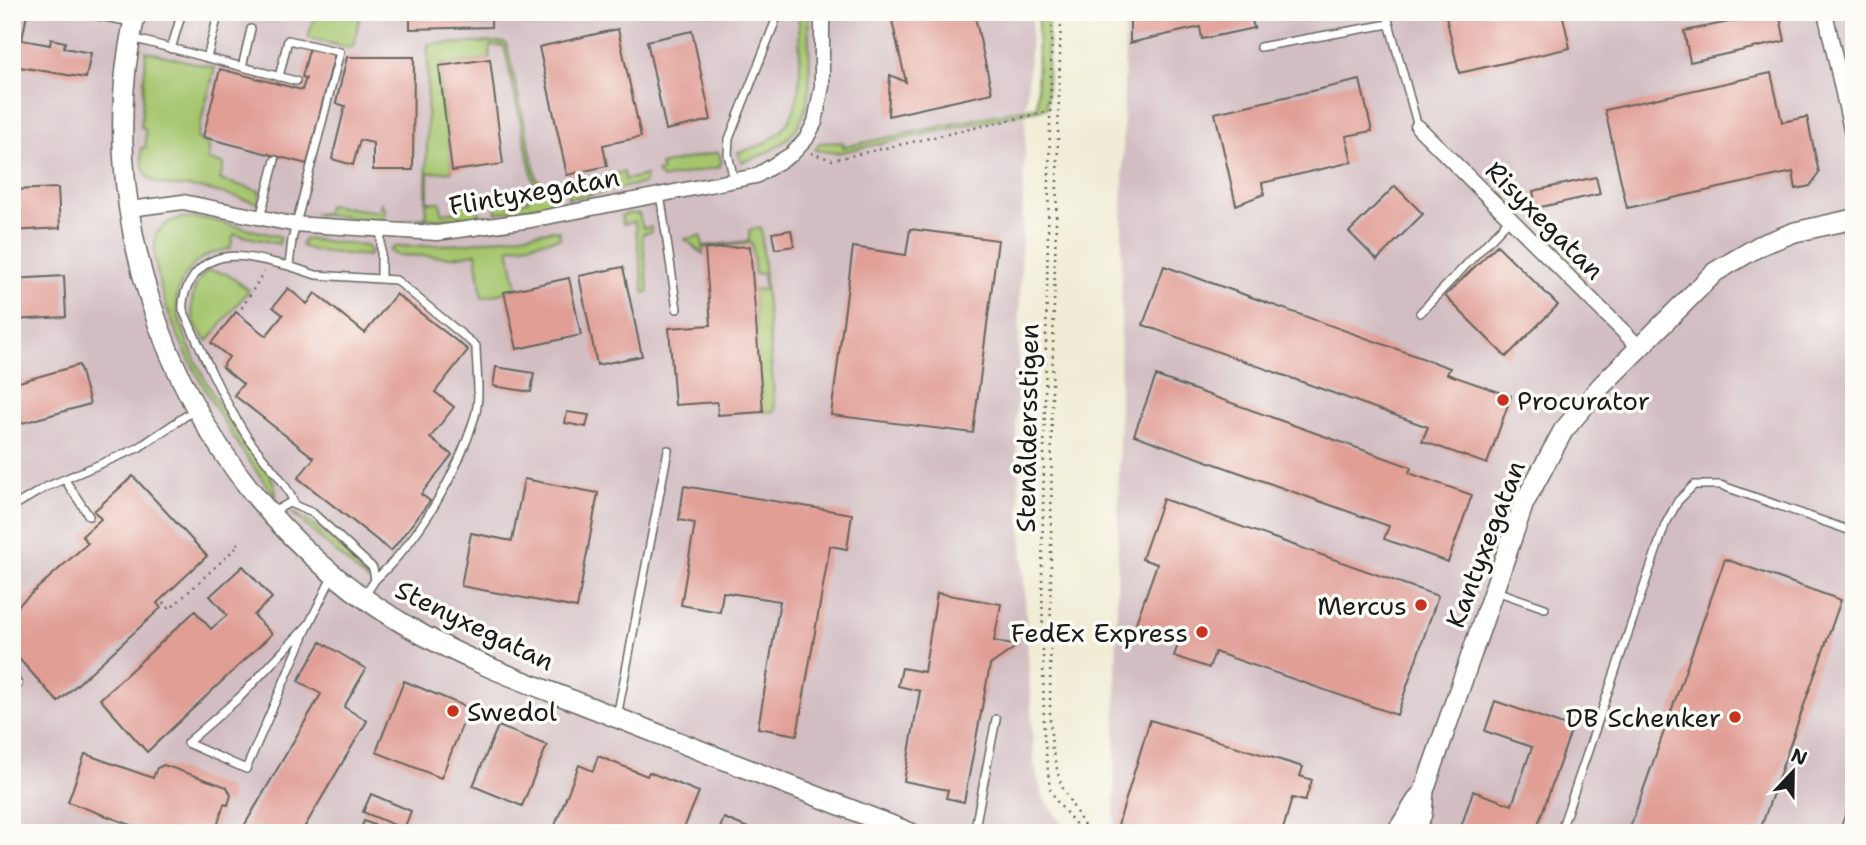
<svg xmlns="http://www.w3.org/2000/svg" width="1866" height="845" font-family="'Shantell Sans',sans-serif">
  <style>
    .industrial { fill: #d2bec2 }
    .green { fill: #a5c56d; stroke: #607044; stroke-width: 2 }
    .building { fill: #e09e95 }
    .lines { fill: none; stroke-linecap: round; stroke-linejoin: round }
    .lane-casing { stroke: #66655d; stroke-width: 10 }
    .street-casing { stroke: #66655d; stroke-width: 17 }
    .secondary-casing { stroke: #66655d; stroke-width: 22 }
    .path { stroke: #66655d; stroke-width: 2.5; stroke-dasharray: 2 5; stroke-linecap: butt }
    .lane { stroke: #fff; stroke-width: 7 }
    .street { stroke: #fff; stroke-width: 14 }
    .secondary { stroke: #fff; stroke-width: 19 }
    .poi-dot { fill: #c8321e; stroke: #fdfcf7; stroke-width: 2.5 }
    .labels { text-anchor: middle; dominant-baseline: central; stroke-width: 7; stroke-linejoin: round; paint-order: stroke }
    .street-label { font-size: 26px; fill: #1c1c1c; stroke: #fdfcf7 }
    .poi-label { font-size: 26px; fill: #1c1c1c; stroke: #fdfcf7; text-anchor: end }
  </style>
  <rect width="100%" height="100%" fill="#fdfcf7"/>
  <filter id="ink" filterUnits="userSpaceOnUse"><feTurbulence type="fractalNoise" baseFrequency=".0143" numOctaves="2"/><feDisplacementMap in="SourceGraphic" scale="14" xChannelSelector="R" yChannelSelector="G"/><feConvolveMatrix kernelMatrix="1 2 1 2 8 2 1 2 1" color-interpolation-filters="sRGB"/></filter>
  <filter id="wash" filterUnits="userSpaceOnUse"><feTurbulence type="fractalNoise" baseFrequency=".00686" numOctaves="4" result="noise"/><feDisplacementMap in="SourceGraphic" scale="28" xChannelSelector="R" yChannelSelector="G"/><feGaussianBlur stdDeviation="1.57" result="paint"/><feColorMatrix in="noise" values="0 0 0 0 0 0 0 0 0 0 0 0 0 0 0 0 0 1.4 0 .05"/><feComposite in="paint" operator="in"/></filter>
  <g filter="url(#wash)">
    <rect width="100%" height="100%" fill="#f0ecd5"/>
    <!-- industrial -->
    <path class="industrial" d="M12,12H1033L1026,108L1016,431L1034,763L1043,797L1069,833H12Z
      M1125,12H1854V833H1114Z"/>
    <!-- green -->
    <path class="green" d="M316,12H361L353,46L349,48L308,38Z
      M799,12H808C809,83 825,140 741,162L738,152C815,136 798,74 799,12Z
      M1038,12H1048L1047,108L837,153L815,150L820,143L843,142V147L1037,106Z
      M504,42L507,45L537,180L548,186L551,201L548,204L496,213L495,201L498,196L506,195L508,205L528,201L526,191L535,188L504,46H490V59L439,66L452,171L428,173V202H440L442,213L459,211L461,200L478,204L480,216L405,220L426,218L428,44Z
      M146,51L215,68L197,138L209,145L208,160L224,164L220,180L260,191L258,203C238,198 218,191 198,188C165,183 141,193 141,148L146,147L145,128L141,127Z
      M718,152L722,161L719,167L662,179L657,172L662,171L660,165Z
      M624,172L625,180L646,175L645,183L568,199L569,184L594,178L596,187L611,184L610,175Z
      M381,203L386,211L382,220L314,214L325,213L328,205L379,212Z
      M629,213L639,214L643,228L651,227L652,232L642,234L649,292L644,293L635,222L623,224L621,216Z
      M181,218L207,219L281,237L279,244L234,234L230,249C211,251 196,258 186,275C180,283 176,295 177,305C180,340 220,410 241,439C253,455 278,477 276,497C234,445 143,302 156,234L168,222Z
      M761,228L775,411L763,412L753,290L765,289L763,274H755L752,243L703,248V254L685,239L701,236L703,246L749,241V230Z
      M554,230L559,231L560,238L509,248L517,289L482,298L476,253L453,257L396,255L390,251L394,247L463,244Z
      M304,239L365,245L371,252L368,256L315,251L301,246Z
      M208,270L227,274L249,290L208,341C186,322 187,289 208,270Z
      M291,512C306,516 362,564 367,580Z"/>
    <g id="blocks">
      <!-- building -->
      <path class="building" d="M12,12L27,14L22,40L50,45L51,39L65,42L64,48L91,53L86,78L19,67L12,93Z
        M410,12H491V27L410,29Z
        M890,12H974L992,93L888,116L890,75L906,82Z
        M1130,12H1264V13L1251,16L1254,28L1202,39L1200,27L1130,43Z
        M1445,12H1562L1570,48L1459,73Z
        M1779,12L1785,41L1690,62L1684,31Z
        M618,29L641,137L603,145L607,166L567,175L539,47Z
        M692,31L711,120L666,130L647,41Z
        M310,46L335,53L307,164L203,137L220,69L302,90L306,78L302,77Z
        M347,57H414L413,170H373V143L360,140L353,165L332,159L345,106L336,103Z
        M490,59L503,164L452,171L439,66Z
        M1771,73L1782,122L1807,117L1819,173L1810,186L1796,189L1793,172L1627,208L1605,110Z
        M1360,80L1372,131L1346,136L1352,162L1262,183L1264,194L1236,205L1215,113Z
        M1596,177L1600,194L1536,208L1533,191Z
        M1395,186L1423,214L1377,260L1349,232Z
        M58,188L60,228L12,231V190Z
        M910,229L998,240L973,433L831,415L853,247L906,255Z
        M791,230L794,246L775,249L772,233Z
        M1497,245L1558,305L1506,357L1445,296Z
        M750,246L763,412L718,415L717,402L675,405L669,328L711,325L705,249Z
        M1164,266L1450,368L1447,374L1511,396L1487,464L1422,441L1428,427L1143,325Z
        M623,267L642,356L597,365L579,276Z
        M64,276L66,317L12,320V279Z
        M569,278L581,335L517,349L504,292Z
        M288,288L307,304L315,293L365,333L396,294L468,350L435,392L454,407L430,438L452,455L421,494L430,501L391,551L298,478L314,458L234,395L243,384L222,367L229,357L211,343L236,312L266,336L283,315L273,307Z
        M79,365L90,404L12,426V384Z
        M496,367L534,373L531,392L493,386Z
        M1156,376L1411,467L1409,473L1472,495L1448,562L1384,539L1389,526L1134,435Z
        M567,412L589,415L586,427L565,423Z
        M133,476L207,556L157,603L161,608L58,702L12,651V611L88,543L82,536L101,519L94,511Z
        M524,479L598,493L577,608L461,586L471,533L512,541Z
        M684,486L852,514L847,549L830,546L797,735L758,728L780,601L723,592L720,612L681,605L695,523L679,520Z
        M1163,499L1438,596L1397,715L1215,652L1209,668L1174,656L1180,639L1136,623L1157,564L1142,559Z
        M1725,559L1841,600L1759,833H1628Z
        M243,566L272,598L254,615L272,634L147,752L100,699L195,611L211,629L227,615L210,596Z
        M937,593L1001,604L994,641L1017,646L990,665L964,802L946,798L948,790L904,781L920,691L898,686L902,668L924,672Z
        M321,642L366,669L344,707L367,721L301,833H240L321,694L298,681Z
        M404,681L469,708L441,778L376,752Z
        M1495,701L1572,728L1535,833H1493L1484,830L1483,833H1459L1473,791L1512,805L1532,747L1485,731Z
        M1150,720L1303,767L1300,776L1312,780L1305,801L1292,798L1282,833H1124L1126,827L1118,825Z
        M498,726L547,745L522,806L473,786Z
        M85,754L153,778L157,768L164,765L227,787L231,795L228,805L224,804L215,833H153L68,802Z
        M598,756L647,776L649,772L699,792L682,833H552L579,765L593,771Z
        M371,794L411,811L404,829L363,812Z
        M724,818L760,833H718Z
        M364,821L394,833H359Z"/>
    </g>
  </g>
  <g filter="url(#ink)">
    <use href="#blocks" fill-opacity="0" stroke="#66655d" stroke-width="2"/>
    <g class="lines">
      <!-- lane casing -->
      <g class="lane-casing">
        <path id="lane" d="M77,12L132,22
          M1386,12L1418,127
          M132,38L296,81
          M1260,47L1389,24
          M171,49L182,12
          M207,58L217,19
          M242,67L251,29
          M279,77L288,40L340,52L292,240L289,266L316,275L396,280L476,346C476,367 481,396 475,416C458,474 419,539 375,580
          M734,180L728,154L729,139L779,12
          M660,194L677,309
          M260,218L275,160
          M289,266C254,259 215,243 192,279C185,289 182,298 183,310C202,352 220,393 244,432C259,457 283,475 294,503
          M381,279V232
          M1420,313L1510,219
          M65,480L89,516
          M12,507L46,487L138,448L196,409
          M273,512L289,503L313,513L373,568L375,580L364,597
          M1496,591L1545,608
          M309,624L246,769L187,743L240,697L309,624L333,575
          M12,676L18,684
          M617,717L668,450
          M974,833L996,719
          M1560,833L1665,525L1678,501L1694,485H1720L1854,532
          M1843,833L1854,803"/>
      </g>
      <!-- street casing -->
      <g class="street-casing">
        <path id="street" d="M1825,12L1854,143
          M1418,127L1639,347
          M130,209L183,202L292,224L437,233L531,220L756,176L792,154L806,139L815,122L822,86V12"/>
      </g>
      <!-- secondary casing -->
      <g class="secondary-casing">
        <path id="secondary" d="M136,12C113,106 121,209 150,300C195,443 291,563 423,635C484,669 551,691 615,717C714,756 812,794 911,833
          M1396,833L1419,797
          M1413,833L1422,814L1424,791L1524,503L1563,431L1601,386L1715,272L1761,245L1795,232L1854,219"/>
      </g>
      <!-- path -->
      <path class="path" d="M1052,12L1042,569L1044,735L1050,789L1058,803L1083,833
        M1061,12L1052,388L1050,719L1052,748L1061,785L1088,833
        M811,153L832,160L1050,111
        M238,314L264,272
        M163,602L170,609L239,545L234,540"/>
      <!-- lane -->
      <use href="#lane" class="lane"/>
      <!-- street -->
      <use href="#street" class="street"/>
      <!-- secondary -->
      <use href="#secondary" class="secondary"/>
    </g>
  </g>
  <!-- markers -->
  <g class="poi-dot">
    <circle cx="1503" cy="400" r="7"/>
    <circle cx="1421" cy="605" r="7"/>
    <circle cx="1202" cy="632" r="7"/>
    <circle cx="453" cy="711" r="7"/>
    <circle cx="1735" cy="717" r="7"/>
  </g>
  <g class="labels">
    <!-- street labels -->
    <g class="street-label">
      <text transform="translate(534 191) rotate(-10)">Flintyxegatan</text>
      <text transform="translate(1545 220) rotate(45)">Risyxegatan</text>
      <text transform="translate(1027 428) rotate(-89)">Stenåldersstigen</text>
      <text transform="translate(1485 544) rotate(-69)">Kantyxegatan</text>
      <text transform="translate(475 625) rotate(26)">Stenyxegatan</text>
    </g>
    <!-- poi labels -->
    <g class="poi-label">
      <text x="1517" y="400" text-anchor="start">Procurator</text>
      <text x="1407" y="605">Mercus</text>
      <text x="1188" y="632">FedEx Express</text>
      <text x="467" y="711" text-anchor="start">Swedol</text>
      <text x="1721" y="717">DB Schenker</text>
    </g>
  </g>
  <!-- margin -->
  <rect width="1866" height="845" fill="none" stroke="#fdfcf7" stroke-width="42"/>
  <!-- north arrow -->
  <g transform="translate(1793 772) rotate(22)" stroke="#fdfcf7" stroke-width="5" paint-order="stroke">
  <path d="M0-5L12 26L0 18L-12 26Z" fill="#1c1c1c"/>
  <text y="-10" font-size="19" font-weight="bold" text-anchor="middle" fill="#1c1c1c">N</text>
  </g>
</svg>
